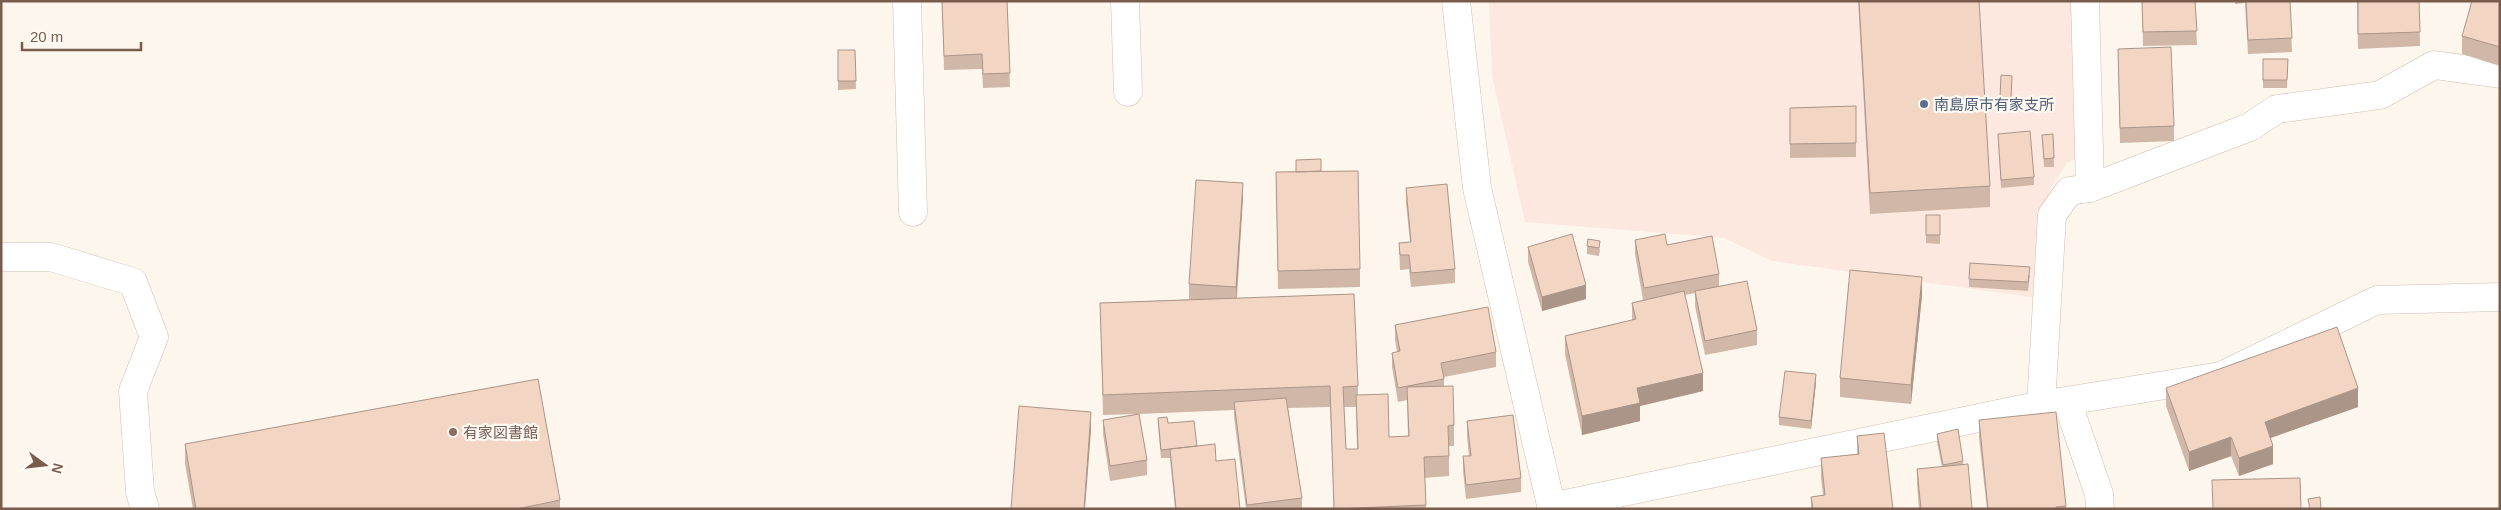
<svg xmlns="http://www.w3.org/2000/svg" width="2501" height="510" font-family="Helvetica,'Noto Sans JP',sans-serif">
  <style>
    .commercial { fill: #fde8e0 }
    .lines { fill: none; stroke-linecap: round; stroke-linejoin: round }
    .street-casing { stroke: #d1beb0; stroke-width: 29 }
    .street { stroke: #fff; stroke-width: 28 }
    .wall { fill: #d1b7a8; fill-rule: evenodd }
    .shaded-wall { fill: #aa9588 }
    .building { fill: #f3d5c3; stroke: #aa9588 }
    .service-dot { fill: #5c6f8a; stroke: #fffaf3; stroke-width: 2 }
    .education-dot { fill: #8d6e63; stroke: #fffaf3; stroke-width: 2 }
    .labels { text-anchor: middle; dominant-baseline: central; stroke-width: 4.5; stroke-linejoin: round; paint-order: stroke }
    .service-label { font-size: 15px; fill: #4e5e75; stroke: #fffaf3; text-anchor: start }
    .education-label { font-size: 15px; fill: #785e54; stroke: #fffaf3; text-anchor: start }
  </style>
  <rect width="100%" height="100%" fill="#fdf6ec"/>
  <!-- commercial -->
  <path class="commercial" d="M1489,1H2079L2081,156L2067,163L2051,187L2038,298L1772,261L1724,238L1525,222L1492,76Z"/>
  <g class="lines">
    <!-- street casing -->
    <g class="street-casing">
      <path id="street" d="M907,1L913,212
        M1125,1L1128,92
        M1456,1L1477,188L1552,509
        M2085,1L2090,188
        M1,257H51L133,282L154,337L133,391L140,492L145,509
        M2067,401L2099,494L2100,509
        M2041,405L2052,215L2069,191L2090,188L2250,127L2277,109L2380,95L2434,65L2500,74
        M1551,507L2041,405L2221,376L2377,300L2500,297"/>
    </g>
    <!-- street -->
    <use href="#street" class="street"/>
  </g>
  <!-- wall -->
  <path class="wall" d="M942,1H1007L1010,87L983,88L982,69L944,70Z
    M1858,1H1979L1990,186V207L1870,214Z
    M2142,1H2195L2197,45L2143,46Z
    M2235,1H2290L2292,52L2248,54L2245,3L2235,4Z
    M2357,1H2419L2420,46L2358,49Z
    M2500,1V66L2462,54V36Z
    M2118,49L2174,126V141L2120,143Z
    M838,50H855L856,89L838,90Z
    M2263,59H2288L2287,88H2263Z
    M2012,84L2011,106L2000,105V97Z
    M1856,106V157L1790,158V108Z
    M1998,134L2034,177V185L2001,188Z
    M2053,134L2054,167H2044L2042,135Z
    M1321,171L1360,269V287L1278,289L1276,172Z
    M1406,188L1455,269V283L1411,287L1409,269L1400,270L1399,243L1410,242L1406,203Z
    M1243,197L1237,298L1358,386V395L1389,437L1408,436L1407,400L1398,402L1392,367V353L1397,352L1395,339V325L1496,352V367L1444,377V386L1454,425V446H1449V476L1424,478L1426,509H1334L1330,407L1288,408L1302,498V509H1246L1234,417V410L1139,414L1147,460V475L1110,481L1103,434V420L1139,414L1103,415L1100,303L1199,299H1189V284ZM1344,407H1356L1357,449H1346Z
    M1926,215H1940V244L1926,243Z
    M1588,239L1600,249L1599,256L1587,254V246Z
    M1635,240L1667,245L1719,274V286L1757,330V345L1705,355L1695,306V293L1685,295L1703,391L1640,406V421L1582,435L1565,354V336L1632,320V303L1643,300L1635,254Z
    M1528,247L1586,299L1542,311L1528,262Z
    M2030,275L2028,291L1969,287V279Z
    M1922,295L1911,404L1840,397V378Z
    M1816,382L1811,429L1779,425V417Z
    M2166,388L2358,407L2270,438L2273,464L2239,476L2231,456L2189,471L2166,406Z
    M1158,418L1168,423L1216,461L1240,509H1175L1170,458H1161L1158,426Z
    M1979,420L2066,506V509H1987L1979,438Z
    M1467,421L1521,478V492L1466,499L1463,471V456H1469L1467,436Z
    M1937,434L1963,461V465L1972,509H1919L1917,484V469L1942,467L1937,442Z
    M1857,436L1893,509H1811V497L1823,495L1821,477V458L1857,454Z
    M185,444L560,500V509H193L185,464Z"/>
  <!-- shaded-wall -->
  <path class="shaded-wall" d="M1243,183V197L1236,302V287Z
    M1922,277V295L1911,404V385Z
    M1586,285V299L1542,311V297Z
    M1703,373V391L1640,406V421L1582,435V416L1637,388Z
    M1816,374V382L1811,429V421Z
    M2358,388V407L2265,440V422Z
    M1091,412V431L1085,509H1084Z
    M2231,437V456L2189,471V452Z
    M2273,446V464L2239,476V458Z"/>
  <!-- building -->
  <path class="building" d="M942,1H1007L1010,73L983,74L982,54L944,56Z
    M1859,1H1979L1990,186L1870,193Z
    M2142,1H2195L2197,31L2143,32Z
    M2246,1H2290L2292,38L2248,40Z
    M2358,1H2419L2420,32L2358,34Z
    M2472,1H2500V47L2462,36Z
    M2171,47L2174,126L2120,128L2118,49Z
    M838,50H855L856,81H838Z
    M2263,59H2288L2287,80H2263Z
    M2001,75L2012,76L2011,98L2000,97Z
    M1856,106V143L1790,144V108Z
    M2030,131L2034,177L2001,180L1998,134Z
    M2053,134L2054,158L2044,159L2042,135Z
    M1321,159V171L1296,172V160Z
    M1358,171L1360,269L1278,271L1276,172Z
    M1196,180L1243,183L1236,287L1189,284Z
    M1447,184L1455,269L1411,273L1409,255H1400L1399,243L1411,242L1406,188Z
    M1926,215H1940V235H1926Z
    M1572,234L1586,285L1542,297L1528,247Z
    M1665,234L1667,245L1712,236L1719,274L1644,288L1635,240Z
    M1588,239L1600,241L1599,248L1587,246Z
    M1970,263L2030,267L2028,282L1969,279Z
    M1850,270L1922,277L1911,385L1840,378Z
    M1747,281L1757,330L1705,341L1695,291Z
    M1684,291L1703,373L1637,388L1640,403L1582,416L1565,336L1636,319L1632,303Z
    M1354,294L1358,386L1343,387L1346,449H1358L1356,395L1388,394L1389,437L1409,436L1407,387L1453,386L1454,425L1448,426L1449,456L1424,457L1426,505L1334,509L1330,386L1103,395L1100,303Z
    M1488,307L1496,352L1441,363L1444,379L1398,388L1392,353L1400,351L1395,325Z
    M2337,327L2358,388L2265,422L2273,446L2239,458L2231,437L2189,452L2166,388Z
    M1785,371L1816,374L1811,421L1779,417Z
    M538,379L560,500L517,509H196L185,444Z
    M1286,398L1302,498L1247,505L1234,402Z
    M1019,406L1091,412L1084,509H1011Z
    M2056,412L2066,506L2056,507V509H1988L1979,420Z
    M1139,414L1147,460L1110,466L1103,420Z
    M1513,415L1521,478L1466,485L1463,456H1471L1467,421Z
    M1167,417L1168,423L1194,421L1197,446L1161,450L1158,418Z
    M1958,429L1963,461L1943,465L1937,434Z
    M1884,433L1893,509H1813L1811,497L1825,495L1821,458L1859,454L1857,436Z
    M1215,444L1216,461L1235,459L1240,509H1176L1170,449Z
    M1968,464L1972,509H1921L1917,469Z
    M2300,478L2301,509H2213L2212,480Z
    M2320,497L2321,509H2310L2308,499Z"/>
  <!-- markers -->
  <circle class="service-dot" cx="1924" cy="104" r="5"/>
  <circle class="education-dot" cx="453" cy="432" r="5"/>
  <g class="labels">
    <!-- service labels -->
    <g class="service-label">
      <text x="1934" y="104">南島原市有家支所</text>
    </g>
    <!-- education labels -->
    <g class="education-label">
      <text x="463" y="432">有家図書館</text>
    </g>
  </g>
  <!-- border -->
  <rect width="2501" height="510" fill="none" stroke="#7a5c4d" stroke-width="5"/>
  <!-- north arrow -->
  <g transform="translate(45 465) rotate(105)" stroke="#fffaf3" stroke-width="4" paint-order="stroke">
  <path d="M0-4L9 19L0 12L-9 19Z" fill="#7a5c4d"/>
  <text y="-8" font-size="14" font-weight="bold" text-anchor="middle" fill="#7a5c4d">N</text>
  </g>
  <!-- scale -->
  <path d="M22 42v8h119v-8" fill="none" stroke="#7a5c4d" stroke-width="2.5"/>
  <text x="30" y="42" font-size="15" fill="#7a5c4d" stroke="#fffaf3" stroke-width="4" paint-order="stroke">20 m</text>
</svg>
